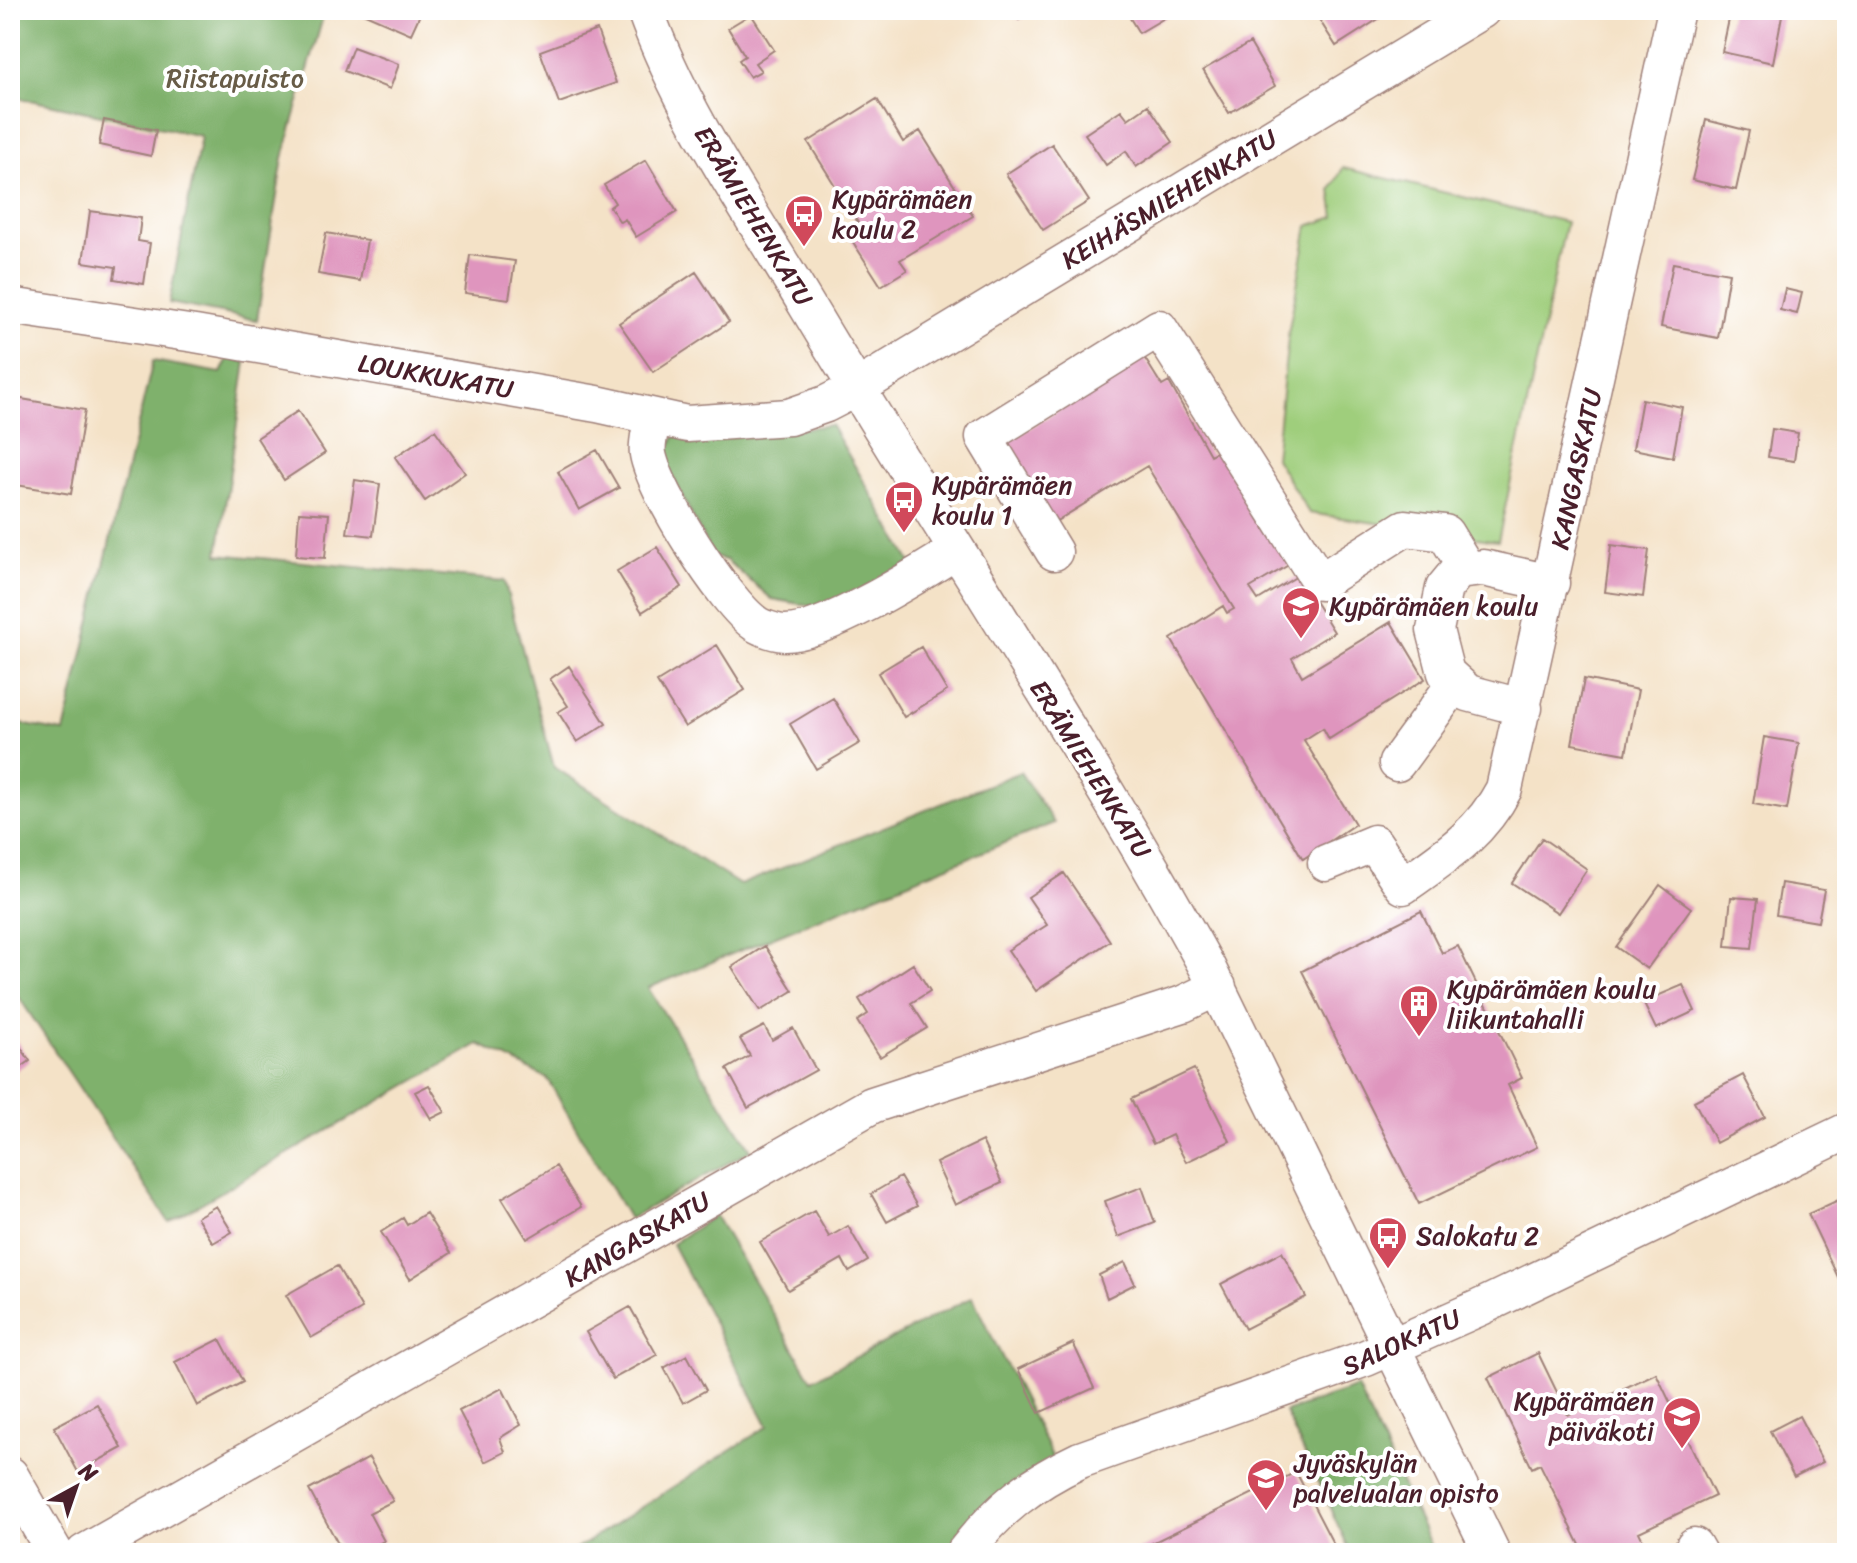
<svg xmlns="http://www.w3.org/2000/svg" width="1857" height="1563" font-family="Sriracha,sans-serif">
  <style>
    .green { fill: #9fce7c; stroke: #747654; stroke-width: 2 }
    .forest { fill: #7fb16c; stroke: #64684c; stroke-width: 2 }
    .building { fill: #df95be }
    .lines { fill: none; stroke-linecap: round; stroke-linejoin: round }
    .minor-casing { stroke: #9f8079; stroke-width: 39 }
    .minor { stroke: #fff; stroke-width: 36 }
    .labels { text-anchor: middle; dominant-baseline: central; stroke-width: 8; stroke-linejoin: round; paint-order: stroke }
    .park-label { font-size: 26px; fill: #685c47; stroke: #fff }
    .poi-label { font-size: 26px; fill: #4a1f2b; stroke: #fff; text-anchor: start }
    .street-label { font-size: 26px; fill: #4a1f2b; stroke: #fff }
  </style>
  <rect width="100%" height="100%" fill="#fff"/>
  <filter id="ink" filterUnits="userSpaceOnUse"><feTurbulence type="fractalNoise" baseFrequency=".0125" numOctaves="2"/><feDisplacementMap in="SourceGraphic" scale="16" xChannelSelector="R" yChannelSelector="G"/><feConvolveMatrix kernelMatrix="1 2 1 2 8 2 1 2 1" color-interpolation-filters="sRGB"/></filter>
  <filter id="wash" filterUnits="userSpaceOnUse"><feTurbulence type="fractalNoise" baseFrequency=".006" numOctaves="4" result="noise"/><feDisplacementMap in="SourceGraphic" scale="32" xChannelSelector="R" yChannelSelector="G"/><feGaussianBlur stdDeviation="1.8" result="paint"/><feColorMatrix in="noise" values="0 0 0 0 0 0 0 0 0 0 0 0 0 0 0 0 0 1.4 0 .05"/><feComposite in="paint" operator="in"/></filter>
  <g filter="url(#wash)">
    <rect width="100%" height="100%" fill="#f4e2c7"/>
    <!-- green -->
    <path class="green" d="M1343,168L1566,222L1498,541L1309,513L1275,458L1289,329L1308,226L1335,217L1331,190Z"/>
    <!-- forest -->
    <path class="forest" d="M10,10H325L283,158L257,320L169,303L201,136L20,98L10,91Z
      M228,358L246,362L218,554L504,581L554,767L740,885L1020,772L1054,823L648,988L751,1150L629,1219L547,1078L479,1044L169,1222L10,984V722L64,732L153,361L221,373Z
      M831,425L912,564L828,609L772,599L726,560L713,557L663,458L675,436L746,435Z
      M715,1215L812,1380L972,1297L1056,1464L954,1553H570L768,1426L672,1244Z
      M1357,1387L1434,1553H1351L1285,1412Z"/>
    <g id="blocks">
      <!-- building -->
      <path class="building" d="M356,10H422L411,34Z
        M1013,10H1036L1019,20Z
        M1125,10H1178L1139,33Z
        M1313,10H1375L1380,18L1336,46Z
        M1731,10H1783L1773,63L1722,52Z
        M751,14L774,50L755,63L761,71L750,77L739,60L745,56L728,28Z
        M597,30L616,83L559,103L540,51Z
        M1250,43L1275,86L1229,113L1203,70Z
        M353,47L399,64L390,89L344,71Z
        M877,99L903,142L920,131L973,216L900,260L907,270L881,286L846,231L859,224L808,142Z
        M1148,105L1173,142L1136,167L1126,151L1106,165L1085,134L1121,110L1128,119Z
        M104,120L156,130L151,156L99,145Z
        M1706,120L1749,131L1736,190L1692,180Z
        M1052,144L1089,201L1043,230L1006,174Z
        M646,160L677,212L636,237L625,219L620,222L610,207L615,203L604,185Z
        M90,211L141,218L138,241L150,243L144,284L114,279L116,267L83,262Z
        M326,233L367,240L360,281L318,274Z
        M470,255L515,261L509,299L465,293Z
        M1673,263L1729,273L1718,338L1661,327Z
        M696,272L729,322L653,372L619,323Z
        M1785,289L1802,293L1797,314L1780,310Z
        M1144,357L1162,386L1169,382L1210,455L1222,449L1292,563L1250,588L1258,600L1299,575L1334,632L1292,658L1302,676L1391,622L1425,679L1329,739L1323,728L1304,740L1355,824L1303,859L1171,639L1223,606L1227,613L1234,609L1147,466L1053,523L1006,443Z
        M10,397L85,410L71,494L10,484Z
        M1642,399L1682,407L1673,457L1633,449Z
        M298,411L325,453L284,480L257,438Z
        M1772,429L1798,433L1794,461L1768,457Z
        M435,430L465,473L425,501L395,457Z
        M597,450L619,488L579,510L558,472Z
        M355,480L380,484L373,536L347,533Z
        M299,512L329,514L325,558L296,556Z
        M1611,545L1649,550L1643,597L1605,592Z
        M657,547L682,587L642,612L617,571Z
        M717,645L745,690L685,727L657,682Z
        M921,647L947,691L904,717L878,673Z
        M569,666L606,724L577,742L558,712L568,706L550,679Z
        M1584,679L1638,690L1626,754L1572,744Z
        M833,698L860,743L816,769L790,724Z
        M1764,737L1799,743L1787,810L1753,804Z
        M1542,838L1587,869L1558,913L1512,883Z
        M1064,873L1110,941L1036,991L1008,950L1047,925L1028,897Z
        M1781,883L1824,890L1818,922L1776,915Z
        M1660,885L1691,908L1647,969L1616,947Z
        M1731,897L1758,899L1752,948L1726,946Z
        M1421,911L1442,953L1458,946L1522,1078L1508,1085L1537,1147L1419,1204L1302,971Z
        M765,946L793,991L760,1011L732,967Z
        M913,964L930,991L911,1003L927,1028L880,1057L857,1021L868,1014L859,999Z
        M1683,985L1695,1011L1656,1029L1643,1002Z
        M764,1026L772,1040L793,1028L816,1070L748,1108L727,1069L750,1056L740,1039Z
        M13,1036L30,1061L10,1075V1037Z
        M1194,1069L1230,1141L1186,1162L1172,1135L1153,1144L1131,1099Z
        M1743,1075L1765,1117L1716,1143L1694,1101Z
        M429,1085L445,1112L431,1119L415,1092Z
        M982,1141L1002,1183L955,1205L936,1163Z
        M556,1166L581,1207L527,1239L502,1198Z
        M900,1177L917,1206L887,1222L871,1194Z
        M1142,1187L1155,1223L1118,1237L1105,1201Z
        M1847,1196V1296L1808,1214Z
        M216,1206L232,1232L213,1243L197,1217Z
        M814,1211L829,1237L848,1226L868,1261L849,1272L842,1259L788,1290L760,1242Z
        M426,1213L451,1253L410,1279L381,1232L403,1218L407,1225Z
        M1282,1252L1306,1297L1245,1329L1221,1284Z
        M1125,1262L1135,1284L1107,1298L1099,1275Z
        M337,1266L362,1309L311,1338L286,1295Z
        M630,1307L657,1355L613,1379L586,1332Z
        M220,1339L243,1382L197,1406L175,1362Z
        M1073,1343L1094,1388L1039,1413L1018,1369Z
        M1538,1353L1568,1415L1656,1373L1715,1496L1639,1532L1649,1553H1584L1540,1464L1532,1468L1488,1378Z
        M687,1355L706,1390L683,1403L664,1368Z
        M502,1388L521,1425L500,1438L505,1452L485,1462L459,1411Z
        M97,1404L122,1448L78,1472L54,1427Z
        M1799,1416L1823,1462L1794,1477L1770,1431Z
        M369,1458L393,1501L369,1513L384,1541L361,1553H343L309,1490Z
        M1296,1472L1338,1553H1132Z"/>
    </g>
  </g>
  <g filter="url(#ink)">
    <use href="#blocks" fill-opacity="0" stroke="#9f8079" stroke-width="2"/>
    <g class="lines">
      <!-- minor casing -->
      <g class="minor-casing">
        <path id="minor" d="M645,10C682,114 751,212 807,306C939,527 1083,742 1207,967L1492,1553
          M10,306L195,334L597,404L687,424L789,417L826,404L857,388L1482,10
          M652,418C651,429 646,444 648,454C655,492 724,602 756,624C762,628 778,633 785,633C826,633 919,574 956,551
          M1054,552L984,437L1159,328L1320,582L1405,528L1445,533L1467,569
          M1524,708L1468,693L1446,673L1435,630L1444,588L1458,571L1483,568L1551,583
          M1397,763L1456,682
          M1326,863L1374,843L1403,886C1444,857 1480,835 1504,789L1676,10
          M10,1475L55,1553
          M1694,1546L1698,1553
          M84,1553L872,1105L1183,1004L1218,987
          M964,1553C998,1509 1031,1483 1080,1460L1366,1358L1481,1307L1847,1131"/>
      </g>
      <!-- minor -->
      <use href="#minor" class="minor"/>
    </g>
  </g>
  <!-- icons -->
  <defs>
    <g id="bus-pin" transform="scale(2)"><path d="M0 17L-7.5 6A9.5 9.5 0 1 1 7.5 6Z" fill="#d1495b" stroke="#fff"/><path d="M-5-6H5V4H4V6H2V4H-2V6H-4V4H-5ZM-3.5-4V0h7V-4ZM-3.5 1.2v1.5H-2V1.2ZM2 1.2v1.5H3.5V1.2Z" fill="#fff"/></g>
    <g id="school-pin" transform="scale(2)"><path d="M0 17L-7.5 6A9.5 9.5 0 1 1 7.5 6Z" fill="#d1495b" stroke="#fff"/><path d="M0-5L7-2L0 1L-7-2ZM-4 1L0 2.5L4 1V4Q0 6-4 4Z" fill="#fff"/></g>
    <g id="building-pin" transform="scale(2)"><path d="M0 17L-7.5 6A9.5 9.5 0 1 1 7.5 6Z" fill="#d1495b" stroke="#fff"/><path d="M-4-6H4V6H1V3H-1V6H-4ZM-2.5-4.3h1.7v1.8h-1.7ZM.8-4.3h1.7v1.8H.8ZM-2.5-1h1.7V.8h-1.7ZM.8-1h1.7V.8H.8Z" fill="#fff"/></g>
    <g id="university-pin" transform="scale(2)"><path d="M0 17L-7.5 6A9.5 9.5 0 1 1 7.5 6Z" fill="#d1495b" stroke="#fff"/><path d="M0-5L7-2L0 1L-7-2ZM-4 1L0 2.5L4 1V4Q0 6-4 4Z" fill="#fff"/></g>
  </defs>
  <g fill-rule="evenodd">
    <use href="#bus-pin" x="804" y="214"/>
    <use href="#bus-pin" x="904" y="500"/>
    <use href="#school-pin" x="1301" y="606"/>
    <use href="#building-pin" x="1419" y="1004"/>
    <use href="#bus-pin" x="1388" y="1236"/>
    <use href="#school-pin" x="1682" y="1416"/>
    <use href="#university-pin" x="1266" y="1478"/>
  </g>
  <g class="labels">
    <!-- park labels -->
    <g class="park-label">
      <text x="235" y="78">Riistapuisto</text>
    </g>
    <!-- poi labels -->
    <g class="poi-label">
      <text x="832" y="199">Kypärämäen<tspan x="832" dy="30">koulu 2</tspan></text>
      <text x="932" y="485">Kypärämäen<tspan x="932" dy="30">koulu 1</tspan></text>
      <text x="1329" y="606">Kypärämäen koulu</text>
      <text x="1447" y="989">Kypärämäen koulu<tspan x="1447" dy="30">liikuntahalli</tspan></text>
      <text x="1416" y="1236">Salokatu 2</text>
      <text x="1654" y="1401" text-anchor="end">Kypärämäen<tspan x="1654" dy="30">päiväkoti</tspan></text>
      <text x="1294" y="1463">Jyväskylän<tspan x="1294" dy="30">palvelualan opisto</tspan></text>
    </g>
    <!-- street labels -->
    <g class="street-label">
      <text transform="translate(1169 199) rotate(-31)">KEIHÄSMIEHENKATU</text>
      <text transform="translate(754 216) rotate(59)">ERÄMIEHENKATU</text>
      <text transform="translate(436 376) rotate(10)">LOUKKUKATU</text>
      <text transform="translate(1576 469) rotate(-78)">KANGASKATU</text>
      <text transform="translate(1091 769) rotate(58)">ERÄMIEHENKATU</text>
      <text transform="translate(637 1239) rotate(-30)">KANGASKATU</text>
      <text transform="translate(1401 1342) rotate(-24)">SALOKATU</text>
    </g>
  </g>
  <!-- margin -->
  <rect width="1857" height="1563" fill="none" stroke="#fff" stroke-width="40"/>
  <!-- north arrow -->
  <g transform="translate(76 1487) rotate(40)" stroke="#ffffff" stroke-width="6" paint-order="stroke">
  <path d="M0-6L14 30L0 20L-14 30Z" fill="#4a1f2b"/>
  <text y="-12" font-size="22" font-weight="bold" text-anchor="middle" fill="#4a1f2b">N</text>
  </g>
</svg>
